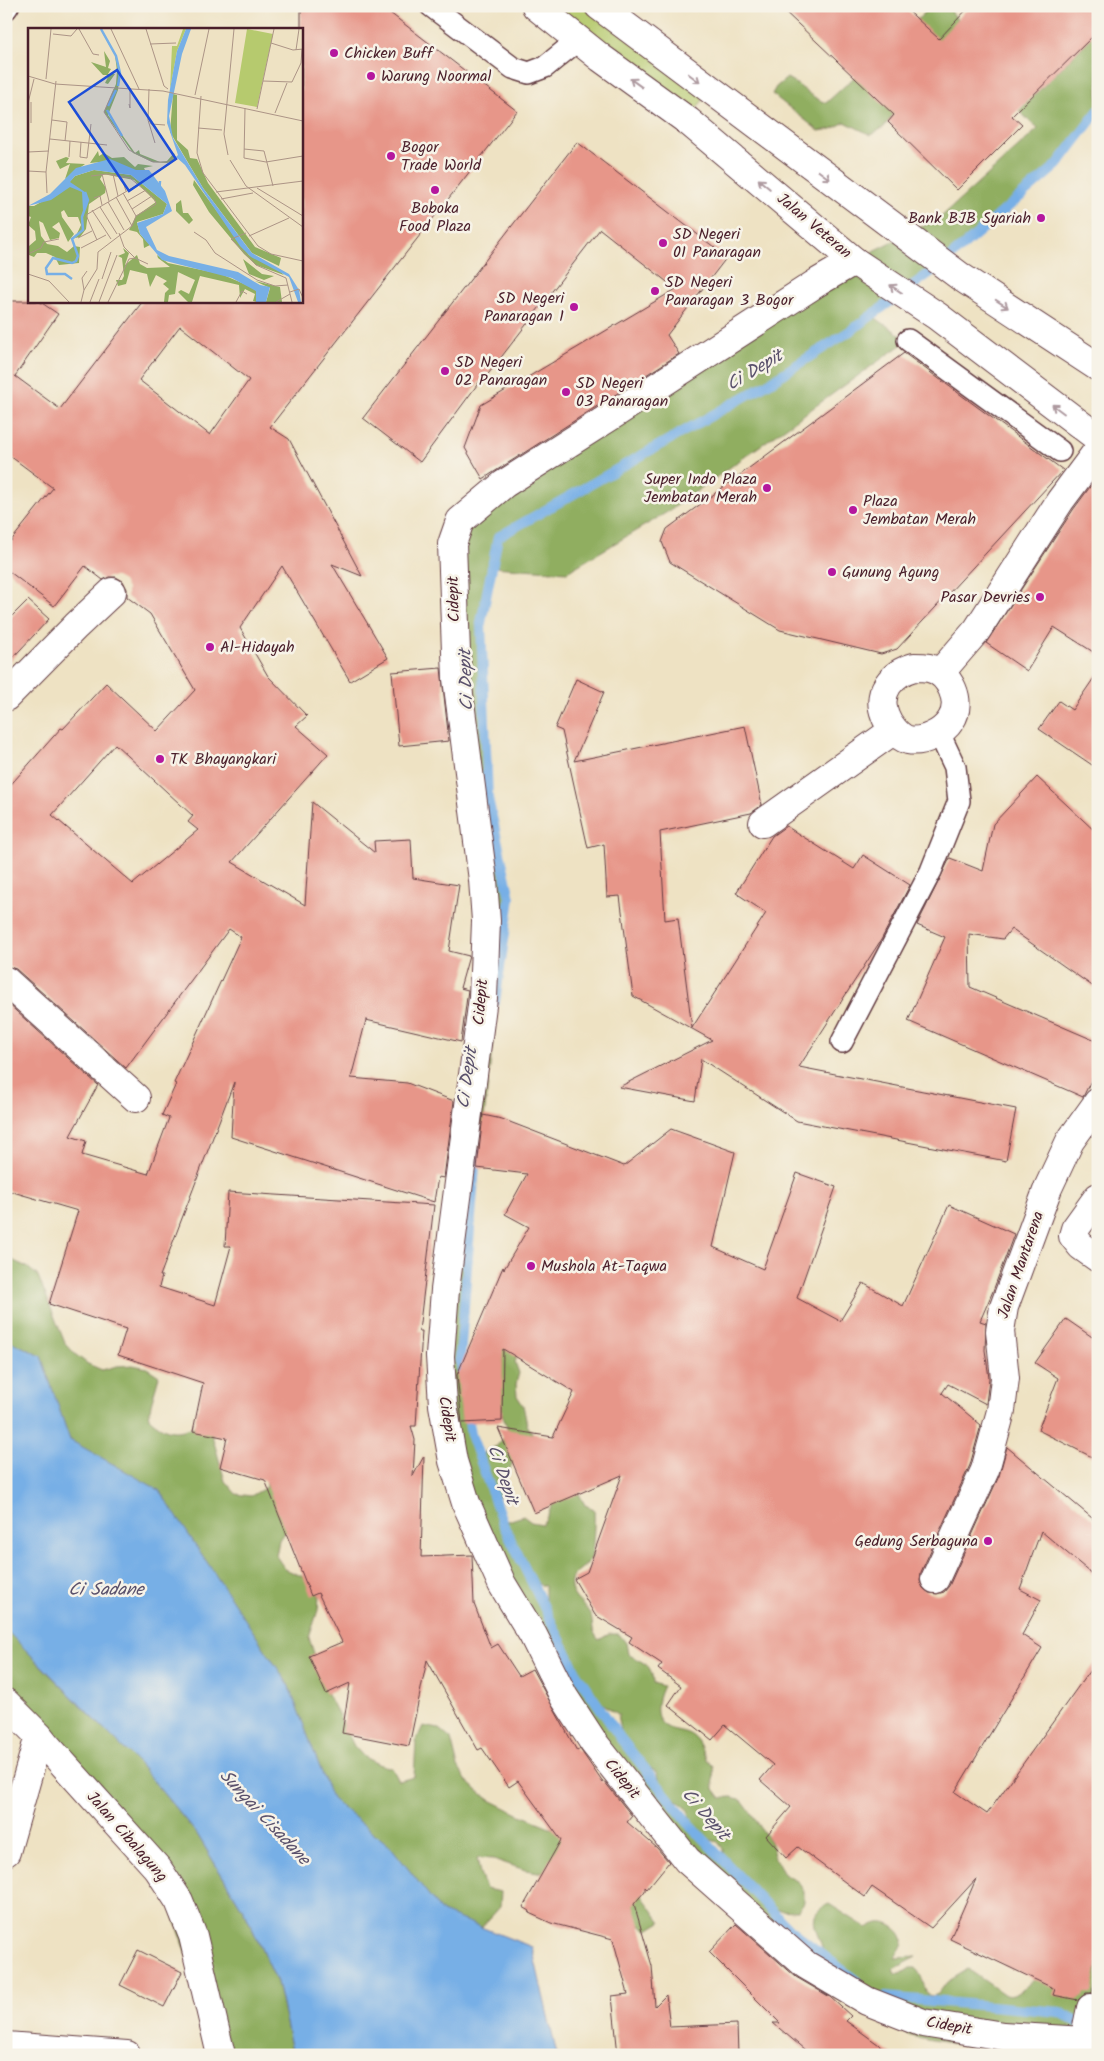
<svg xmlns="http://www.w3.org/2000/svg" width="1104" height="2061" font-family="Kalam,sans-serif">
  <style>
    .green { fill: #b6ca6e; stroke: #80744c }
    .forest { fill: #90ae61; stroke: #6d6646; fill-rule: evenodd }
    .water { fill: #77afe6; stroke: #606788 }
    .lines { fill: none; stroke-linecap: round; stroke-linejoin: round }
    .stream { stroke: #77afe6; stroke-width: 10 }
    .building { fill: #e79689; fill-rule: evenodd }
    .lane-casing { stroke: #633c42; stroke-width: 24 }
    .street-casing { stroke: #633c42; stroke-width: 30 }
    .primary-casing { stroke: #633c42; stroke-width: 30 }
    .lane { stroke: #fff; stroke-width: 21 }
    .street { stroke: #fff; stroke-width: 28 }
    .primary { stroke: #fff; stroke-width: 28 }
    .oneway { stroke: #ae9aa0 }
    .poi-dot { fill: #b5179e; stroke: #f7f3e8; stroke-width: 2 }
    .labels { text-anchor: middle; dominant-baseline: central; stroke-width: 5; stroke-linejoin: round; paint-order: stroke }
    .poi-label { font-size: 16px; fill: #4a1f2b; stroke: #f7f3e8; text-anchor: start }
    .street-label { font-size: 16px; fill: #4a1f2b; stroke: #f7f3e8 }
    .water-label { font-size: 18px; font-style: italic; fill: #5a516c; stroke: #f7f3e8 }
    .inset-river { fill: none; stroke: #77afe6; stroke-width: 2.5 }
    .inset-road { fill: none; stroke: #ac9486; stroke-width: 1 }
    .view { fill: #1d4ed8; fill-opacity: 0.15; stroke: #1d4ed8; stroke-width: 2.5 }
    .inset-edge { fill: none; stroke: #4a1f2b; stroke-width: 2.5 }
  </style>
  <rect width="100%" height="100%" fill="#f7f3e8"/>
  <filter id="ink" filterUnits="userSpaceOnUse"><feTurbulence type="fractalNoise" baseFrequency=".02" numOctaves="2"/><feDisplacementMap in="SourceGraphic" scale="10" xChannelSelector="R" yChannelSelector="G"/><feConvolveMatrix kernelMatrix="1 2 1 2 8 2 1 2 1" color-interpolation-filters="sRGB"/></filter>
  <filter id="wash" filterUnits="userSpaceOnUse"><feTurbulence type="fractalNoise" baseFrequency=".0096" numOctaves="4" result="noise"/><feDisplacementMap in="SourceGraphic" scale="20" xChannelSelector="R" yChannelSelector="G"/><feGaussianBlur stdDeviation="1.12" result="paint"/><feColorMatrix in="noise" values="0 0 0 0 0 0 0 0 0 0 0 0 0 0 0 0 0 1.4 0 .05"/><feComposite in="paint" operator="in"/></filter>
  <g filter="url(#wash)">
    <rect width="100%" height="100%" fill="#eee2c3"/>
    <!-- green -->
    <path class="green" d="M537,6H599L712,87L688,121Z"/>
    <!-- forest -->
    <path class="forest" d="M932,6H948L960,24L884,127L871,135L845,122L832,129L819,131L772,94L776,87L787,78C802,86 810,97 826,103Z
      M1098,31V111L1057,165L942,264L871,315L908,340L669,511L567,572L492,567L481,623L488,798L510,898L469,1244L460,1358L471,1434L480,1460L487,1450L497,1446L508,1431L499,1405L500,1344L517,1357L515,1362L519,1373L516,1384L517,1396L523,1405L527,1425L539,1443L513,1461L496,1505L502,1523L523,1516L531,1522L542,1524C551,1513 554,1497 559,1484L580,1489L579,1494L585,1505L594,1509C595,1516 593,1553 591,1558C586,1570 568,1571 571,1588C573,1600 588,1607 591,1616C594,1627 590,1629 599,1640L609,1634H619L626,1643L628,1654C643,1664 652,1662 653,1683L663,1686C657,1698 652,1717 665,1726C674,1732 685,1729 694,1737C703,1745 701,1756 713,1766L714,1789L721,1798L732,1797L742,1800L748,1808L772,1845L774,1856L785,1875L797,1881L804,1891V1902L798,1911L775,1910L768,1907L789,1929L823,1955C823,1935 800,1916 829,1904L867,1928C870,1926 874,1924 878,1923C887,1921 902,1930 903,1939C904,1946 897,1952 895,1958L917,1957L894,1969L896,1974H901L910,1968H915C923,1975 923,1986 928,1995L933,1996L938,1994L947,1982L967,1970L972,1972L1005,1995C1020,1999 1028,1981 1040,1975C1057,1965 1079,1960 1098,1952V2055H1017L910,2036L802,1961L678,1841L560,1693L491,1559L443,1405L483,971L460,521L854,261L941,217L1038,129L1019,111ZM519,1556L523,1557L535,1583L545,1586V1606L562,1633L571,1660ZM597,1700L618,1714L622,1738ZM637,1758L656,1772L664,1790L689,1810L690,1822ZM704,1838L718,1842L723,1849V1860Z
      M6,1252L14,1261L27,1267L38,1276L65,1343L76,1355L88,1364L102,1370L117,1366L133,1365L147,1368L159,1376L151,1404L149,1418C169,1436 179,1433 203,1423L212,1435L225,1481L236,1494L251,1496L265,1488L270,1473L287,1528L279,1540L276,1556L285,1569L313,1581L319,1595L318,1610L309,1638L326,1690L354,1746L364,1757L378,1764L392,1768L399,1781L414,1777L416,1741L423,1726L439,1729L451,1739L458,1767L466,1780L478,1791L490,1800L518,1814L562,1832L635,1886L661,1922L648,1930L558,1875L525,1870L493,1859L477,1858L480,1874L486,1889L501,1892L500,1907L477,1932L383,1900L110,1464L95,1454L80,1449L6,1375Z
      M6,1628L48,1673L139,1764L197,1834L246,1915L277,1982L293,2055H221L158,1869L6,1703Z"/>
    <!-- water -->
    <path class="water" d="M6,1339L41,1356L70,1440L159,1490L288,1684L332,1799L391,1847L442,1912L532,1947L557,2055H293L277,1982L246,1915L197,1834L139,1764L6,1630Z"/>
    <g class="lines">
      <!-- stream -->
      <path class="stream" d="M495,1002L510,898L488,798L481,623L498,537L767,384L853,329L942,264L1057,165L1098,111
        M463,1379L460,1358L476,1152
        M467,1411L471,1434L503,1524L577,1674L621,1739L690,1825L789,1929L858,1982
        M885,1997L1060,2012L1086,2027"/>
    </g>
    <g id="blocks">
      <!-- building -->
      <path class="building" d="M301,6H381L517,111L270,427L289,439L362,576L332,564L388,658L350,681L282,566L240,628L268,676L307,716L296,726L328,754L232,862L305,905L312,802L375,853L374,841L411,839L413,878L459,885L449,951L469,956L460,988L468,990L467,997L461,1042L366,1020L351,1078L407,1083L454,1101L444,1178L438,1177L434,1202L231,1137L234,1082L160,1276H162L159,1287L215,1305L231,1246H225L228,1192L434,1205L419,1331H422L416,1426H411L415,1440L413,1476L424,1456L421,1557L472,1555L474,1604L491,1648L498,1644L519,1676L532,1669L577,1751L580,1749L603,1783L604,1781L632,1816L627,1822L657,1848L669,1862L647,1889L645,1887V1891L634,1904L652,1966L655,2006L666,1995L670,2027L737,2024L738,2055H618L612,1996L628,1994L613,1939L551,1923L529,1913L530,1911L523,1907L561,1840L518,1781L509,1787L482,1748L478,1750L427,1660L409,1746L342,1733L350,1683L326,1694L309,1656L342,1642L318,1593L311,1596L265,1480L220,1467L227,1438L193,1431L203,1383L118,1355L126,1329L49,1304L78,1211L6,1190V1002L98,1085L70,1136L86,1141L82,1155L148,1174L169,1118L162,1115L176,1084L174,1083L241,937L229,929L126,1068L16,969L6,966V790L61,728L63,729L106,683L157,731L195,690L150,614L127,597V589L123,581L116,577H109L103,580L85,566L54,606L6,569V547L53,488L6,453V301H39L58,314L15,376L60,409L143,301H301ZM180,326L249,380L210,435L139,380ZM115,744L193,816L188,822L198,830L133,884L52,815Z
        M779,6H903L939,39L970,6H1098V31L1012,116L1022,125L957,190L888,122L894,115Z
        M577,142L727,257L667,335L679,354L483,479L465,448L481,405L676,289L600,229L482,382L480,381L420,462L363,418Z
        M904,353L1063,470L897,649L881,654L780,630L670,562L662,542L667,529Z
        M1098,476V655L1054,627L1027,671L986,643L1073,510Z
        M28,600L49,619L6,665V622Z
        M441,668L449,741L399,746L392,672Z
        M1098,672V769L1039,729L1059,701L1072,710Z
        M576,679L604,692L574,761L745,726L762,805L751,813L660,832L665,920L678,918L692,1028L766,913L736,893L772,836L786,826L854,869L863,855L910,885L881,940L799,1067L1016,1109L1006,1161L797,1121L701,1059L695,1101L619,1087L712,1040L633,996L620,896L607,897L604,844L588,848L562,731L555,728Z
        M1037,777L1098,834V990L1011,929L1003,939L969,934L970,987L1098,1042V1066L1083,1097L908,1021L945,937L917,925L950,858L983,871L993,824Z
        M483,1115L502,1119L624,1166L671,1129L735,1152L713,1247L763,1269L797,1173L836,1187L797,1298L840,1321L863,1283L903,1306L949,1205L1014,1234L993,1291L980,1321L986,1323L985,1350L989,1378L986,1404L948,1384L942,1393L981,1425L970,1465L921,1572L920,1581L923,1588L929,1593L937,1594L944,1592L949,1586L999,1476L1007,1447L1098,1523V1579L1041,1531L1020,1589L1041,1600L1022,1635L1042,1648L955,1792L987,1814L1098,1659V1963L1092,1993H1086L1078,2000L1053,1995L1055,1989L950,1939L976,1879L931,1928L872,1887L865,1897L798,1847L786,1858L766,1836L791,1807L760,1780L773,1765L725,1725L712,1740L668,1705L681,1686L658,1669L662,1664L629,1642L632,1637L595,1615L574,1579L587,1572L622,1475L534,1513L498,1428L553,1437L574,1392L503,1349L502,1421L462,1423L457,1375L503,1267L504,1269L529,1227L505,1214L527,1174L477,1168Z
        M1066,1319L1098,1341V1460L1038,1430L1058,1378L1035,1363Z
        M736,1924L796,1977L830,1997L851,2016L846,2021L893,2055H811L773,2023H780L709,1952Z
        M138,1950L182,1972L164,2007L120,1985Z"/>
    </g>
  </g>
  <g filter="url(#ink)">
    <use href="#blocks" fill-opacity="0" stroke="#633c42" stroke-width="1"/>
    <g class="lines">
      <!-- lane casing -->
      <g class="lane-casing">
        <path id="lane" d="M431,6L513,68L529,73L545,67L578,40
          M6,9L8,6
          M908,340L1060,451
          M842,1042L931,871L959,801L955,767L939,733"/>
      </g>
      <!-- street casing -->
      <g class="street-casing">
        <path id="street" d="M854,261L818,282L616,413L504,484L460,521L452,544L457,679L483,880L486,921L483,998L445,1290L440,1356L443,1405L453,1461L466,1503L502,1584L533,1635L564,1697L594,1743L687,1860L806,1965L867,2001L923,2023L1003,2036L1084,2041L1091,2008
          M914,667C918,667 924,667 929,668C950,673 963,702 951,720C943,733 923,743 908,740C898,737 888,724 885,715C876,692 892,673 914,667Z
          M940,673L977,630L1060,501L1098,450
          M6,697L76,626L112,592
          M763,823L894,730
          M6,981L136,1098
          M1098,1197L1075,1229L1073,1236L1081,1246L1098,1258
          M935,1579L985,1470L1001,1411L1005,1378L1000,1331L1004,1307L1048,1188L1070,1141L1098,1102
          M6,1703L39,1736L47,1746L158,1869L179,1901L193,1936L221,2055
          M6,1852L39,1736
          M6,2046L127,2055"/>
      </g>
      <!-- primary casing -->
      <g class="primary-casing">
        <path id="primary" d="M536,6L601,58L688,121L854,261L937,316L1098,438
          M599,6L961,277L1098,367"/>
      </g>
      <!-- lane -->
      <use href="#lane" class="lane"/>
      <!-- street -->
      <use href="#street" class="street"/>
      <!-- primary -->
      <use href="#primary" class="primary"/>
    </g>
    <!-- one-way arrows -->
    <defs><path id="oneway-shaft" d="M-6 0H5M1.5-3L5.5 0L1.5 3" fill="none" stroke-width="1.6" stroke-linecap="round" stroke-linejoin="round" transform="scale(1.25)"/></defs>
    <g class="oneway">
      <use href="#oneway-shaft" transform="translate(694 78) rotate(37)"/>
      <use href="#oneway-shaft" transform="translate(636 83) rotate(-144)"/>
      <use href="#oneway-shaft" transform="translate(824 175) rotate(37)"/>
      <use href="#oneway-shaft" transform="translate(764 184) rotate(-140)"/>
      <use href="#oneway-shaft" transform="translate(896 289) rotate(-146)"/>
      <use href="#oneway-shaft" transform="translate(1002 304) rotate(33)"/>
      <use href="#oneway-shaft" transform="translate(1058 409) rotate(-143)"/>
    </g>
  </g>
  <!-- markers -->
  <g class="poi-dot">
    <circle cx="334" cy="53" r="5"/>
    <circle cx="371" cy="76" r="5"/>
    <circle cx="391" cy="156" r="5"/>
    <circle cx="435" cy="190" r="5"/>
    <circle cx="1041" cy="218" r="5"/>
    <circle cx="663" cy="243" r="5"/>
    <circle cx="655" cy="291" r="5"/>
    <circle cx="574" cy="307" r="5"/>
    <circle cx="445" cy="371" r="5"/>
    <circle cx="566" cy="392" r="5"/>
    <circle cx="767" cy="488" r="5"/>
    <circle cx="853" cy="510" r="5"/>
    <circle cx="832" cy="572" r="5"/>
    <circle cx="1040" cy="597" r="5"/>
    <circle cx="210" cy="647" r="5"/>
    <circle cx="160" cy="759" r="5"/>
    <circle cx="531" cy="1266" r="5"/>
    <circle cx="988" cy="1541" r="5"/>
  </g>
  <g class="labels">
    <!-- poi labels -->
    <g class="poi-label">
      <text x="344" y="53">Chicken Buff</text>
      <text x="381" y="76">Warung Noormal</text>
      <text x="401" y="147">Bogor<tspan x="401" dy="18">Trade World</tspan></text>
      <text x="435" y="208" text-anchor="middle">Boboka<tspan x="435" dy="18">Food Plaza</tspan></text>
      <text x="1031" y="218" text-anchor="end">Bank BJB Syariah</text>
      <text x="673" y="234">SD Negeri<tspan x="673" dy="18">01 Panaragan</tspan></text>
      <text x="665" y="282">SD Negeri<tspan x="665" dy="18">Panaragan 3 Bogor</tspan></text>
      <text x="564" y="298" text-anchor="end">SD Negeri<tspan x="564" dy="18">Panaragan 1</tspan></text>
      <text x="455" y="362">SD Negeri<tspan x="455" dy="18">02 Panaragan</tspan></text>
      <text x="576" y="383">SD Negeri<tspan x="576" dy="18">03 Panaragan</tspan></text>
      <text x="757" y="479" text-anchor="end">Super Indo Plaza<tspan x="757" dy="18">Jembatan Merah</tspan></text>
      <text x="863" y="501">Plaza<tspan x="863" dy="18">Jembatan Merah</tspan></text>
      <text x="842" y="572">Gunung Agung</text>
      <text x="1030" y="597" text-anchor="end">Pasar Devries</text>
      <text x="220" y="647">Al-Hidayah</text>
      <text x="170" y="759">TK Bhayangkari</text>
      <text x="541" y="1266">Mushola At-Taqwa</text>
      <text x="978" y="1541" text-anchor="end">Gedung Serbaguna</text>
    </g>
    <!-- street labels -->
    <g class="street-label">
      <text transform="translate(814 226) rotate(40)">Jalan Veteran</text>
      <text transform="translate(454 599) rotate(-92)">Cidepit</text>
      <text transform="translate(481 1002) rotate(-85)">Cidepit</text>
      <text transform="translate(1021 1265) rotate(-71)">Jalan Mantarena</text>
      <text transform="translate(447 1419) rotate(81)">Cidepit</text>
      <text transform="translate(622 1779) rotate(51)">Cidepit</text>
      <text transform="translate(127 1837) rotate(49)">Jalan Cibalagung</text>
      <text transform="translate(949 2026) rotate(10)">Cidepit</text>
    </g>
    <!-- water labels -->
    <g class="water-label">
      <text transform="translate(755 371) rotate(-31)">Ci Depit</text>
      <text transform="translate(467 680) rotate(-92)">Ci Depit</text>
      <text transform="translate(468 1078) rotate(-82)">Ci Depit</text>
      <text transform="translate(502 1475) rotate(71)">Ci Depit</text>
      <text x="106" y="1590">Ci Sadane</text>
      <text transform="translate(705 1815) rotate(49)">Ci Depit</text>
      <text transform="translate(264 1818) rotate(47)">Sungai Cisadane</text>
    </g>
  </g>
  <!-- overview -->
  <g transform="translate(28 28)">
    <rect width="275" height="275" fill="#eee2c3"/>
    <path d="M155,1H158L149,23L142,62L144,18H149ZM219,1L245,6L229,79L207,75Z" fill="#b6ca6e"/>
    <path d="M72,1L88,28L92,45L90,62L80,87L107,125L111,122L112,126L132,134L139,133L146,125L148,131L146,133L139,135L124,134L105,125L76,84L88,56L89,43L87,27ZM76,23L82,33L80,40L83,41L80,46H87L80,56L77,55L81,47H75L63,34L78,39ZM145,66L149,67V112L160,122L162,130L169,131L180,155L227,219L253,230L251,238L224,225L175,160L142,104ZM70,123L71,128L76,125L84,130L96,129L107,139L110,136L125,138L116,140L118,144L113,145L84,133L62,135ZM38,129L41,130L38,135L57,136L37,151L42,136L32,141L28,133ZM66,142L103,147L139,176L135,186L109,194L112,206L122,217L116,220L115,211L109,204L101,202L108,188L128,174L106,152L75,146L72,151L78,160L77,165L61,176L58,201L52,209L47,210L53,197L50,189H40L36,182L33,184L34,189L46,206L40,214L31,194L24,199L32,205L31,210L22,212L15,195L11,193L13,208L19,216L30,218L39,224L46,218L52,219L51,235L31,237L27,229L18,225H9L6,229L1,227V218L8,212L7,203L0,197L3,189L0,188V178H6L33,163L47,148ZM166,152L221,227L250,241L256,247L228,237L216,226L181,184L165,157ZM153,172L155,185H160L165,192L161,196L148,183V176ZM95,220L101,225L97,237L109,227L112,236L119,240L142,239L130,230L129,227L140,235L193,246L221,258L229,263V274L225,273L227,266L217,261L212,270L211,257L172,248L164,274H160L150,264L153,262L161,266L167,252L150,244L147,266L141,267L140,274H136L137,265L141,261L135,256L139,253L128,247L122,259L119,246L102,242L98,256L90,258L88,252H94L96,248L94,230L90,228L97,225ZM215,231L234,246L246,248L236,252L221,246ZM227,253L252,259L254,274H238L242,260Z" fill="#90ae61"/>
    <path d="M158,1H163L154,26L141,88L145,110L175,160L217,216L224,225L261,246L271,262L273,274H270L261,249L223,229L212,218L157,137L148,129L150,127L139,95L140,72L149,23ZM82,131L108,142H121L137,163L144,183L118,199L129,222L141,228L210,244L232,257L242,259L238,274H228V263L204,250L134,232L112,206L109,195L135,186L139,176L103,147L66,142L47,148L42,154L57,164L60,172L55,183L54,164L42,159L23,172L0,178L22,166L48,140Z" fill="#77afe6"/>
    <path class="inset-river" d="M73,1L88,28L92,45L90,58M80,78L88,62M79,82L94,108M131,169L132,153M44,251L37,246H19L18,240L25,230L44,235L48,233L50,228L44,211L55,202L54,189L60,172L57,164"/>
    <path class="inset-road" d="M51,1L65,26L71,27M83,1L111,61M118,1L136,58L140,61M25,6L43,8L49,1M243,15L265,22L275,21M122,16L148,15M268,22L271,1M0,48L27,56L135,63L275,93M18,51L23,1M235,53L264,54L273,35L274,21M86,61L76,84L101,122L125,134H140L146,129M121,61L120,92L127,115M167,67L181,1M173,68L169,125L175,145L230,218L243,226L275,233M3,74V95M0,75L6,51M101,76L102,80V61M217,80L216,130L238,134L275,128M229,81L246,1M247,85L259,55M120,89L123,96L137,97M24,92L39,94L37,113M170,100L194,102M22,111L79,117M53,114L52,129L59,130L63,96M216,121L236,123L245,158M0,124L21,123M200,127L196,106L206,1M41,129L42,113M202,132L218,158L275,199M0,143L18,144M74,146L81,173M85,146L90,168M93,148L98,163M229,160L275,188M188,164L275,153M19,165L18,144L28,53M95,165L108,188M88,169L104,198M66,170L72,168L74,177M193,171L225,165M99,173L118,162M80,174L96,202M72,179L89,206M104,181L124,168M64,182L83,211M166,204L178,212L187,225L229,252L247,258L260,257M91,205L96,219L107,230M218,205L203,211L228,237L258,250L264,274M221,208L261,190M50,210L64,203M69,212L58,187L111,156M53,220L78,207M0,226L13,220L16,214L31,211M0,246L21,253L41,274M74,251L83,224M56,262L54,250L59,243M262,264L271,261L275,270M53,274L56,262L69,241L70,224L104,198L108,188L128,176L126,170L102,150L79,146L63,148M62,274L71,251M71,274L89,227M80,274L101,231L107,230L120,236M208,274L214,263L219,266M248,274L262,266"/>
    <path class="view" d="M89,42L148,131L101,163L41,74Z"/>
    <rect width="275" height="275" class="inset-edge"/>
  </g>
  <!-- margin -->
  <rect width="1104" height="2061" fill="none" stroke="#f7f3e8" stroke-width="25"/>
</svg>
